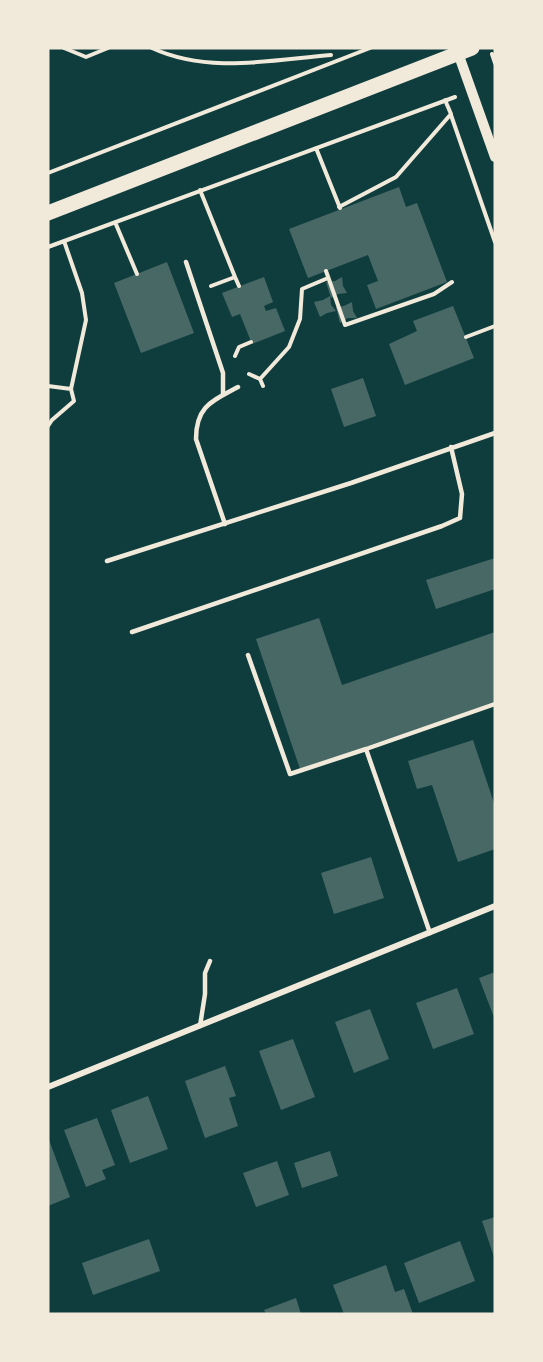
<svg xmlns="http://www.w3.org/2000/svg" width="543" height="1362" font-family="'DM Sans',sans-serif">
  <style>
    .building { fill: #486865 }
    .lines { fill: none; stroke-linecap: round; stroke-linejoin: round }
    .path { stroke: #f1e9da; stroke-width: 4 }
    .service { stroke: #f1e9da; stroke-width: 4.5 }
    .minor { stroke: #f1e9da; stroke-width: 6 }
    .tertiary { stroke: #f1e9da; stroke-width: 10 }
    .primary { stroke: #f1e9da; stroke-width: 15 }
  </style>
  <rect width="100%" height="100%" fill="#0f3d3e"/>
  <!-- building -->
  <path class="building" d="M399,187L406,207L417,203L447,282L376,309L367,285L378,281L368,255L308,278L289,229Z
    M167,262L194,333L141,353L114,283Z
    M264,277L273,302L264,306L266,311L276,308L285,331L252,344L240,314L232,317L222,293Z
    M342,277L343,286L347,293L338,294L331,298L326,282L335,281Z
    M330,296L331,305L336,311L327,313L320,317L314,302L323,300Z
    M352,302L353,311L357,318H348L340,323L336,307L344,306Z
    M453,306L474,358L405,385L389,344L417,331L413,321Z
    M363,378L376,416L344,427L331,389Z
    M495,558V589L436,609L426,580Z
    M319,618L342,685L495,632V703L300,769L256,639Z
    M473,740L495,806V849L458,862L432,785L417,789L408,761Z
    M371,857L384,898L334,914L321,873Z
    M495,972V1020L479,978Z
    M457,988L474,1034L433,1049L416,1003Z
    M370,1009L389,1059L354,1073L335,1022Z
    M293,1039L315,1097L281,1110L259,1051Z
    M225,1066L236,1096L229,1098L238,1126L205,1138L185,1081Z
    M148,1096L168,1149L130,1163L111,1110Z
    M97,1118L115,1165L102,1170L106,1179L86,1187L64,1130Z
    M48,1137L70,1197L48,1206Z
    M330,1151L338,1176L302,1188L294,1163Z
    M277,1161L289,1195L256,1207L243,1173Z
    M495,1217V1260L482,1221Z
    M149,1239L160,1271L93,1295L82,1263Z
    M460,1241L475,1281L419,1303L404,1263Z
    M386,1265L395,1292L404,1289L413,1314H344L333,1285Z
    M296,1298L301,1314H266L264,1310Z"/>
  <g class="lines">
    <!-- path -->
    <path class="path" d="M64,48L86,57L108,48
      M152,48C208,74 271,60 331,55
      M492,54L495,63
      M451,115L495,242
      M316,148L340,208
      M48,173L370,48
      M200,190L235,277L211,286
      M339,207L396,177L451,114L445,100
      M115,222L137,274
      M48,247L455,97
      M326,271L345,325L434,294L452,282
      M235,277L239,286
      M466,337L495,326
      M235,356L239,347L251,342
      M249,374L260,379L289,347L300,319L302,289L328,278
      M260,379L263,386
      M48,386L71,389L86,320L82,293L64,241
      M48,426L52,420L74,401L71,389"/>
    <!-- service -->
    <path class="service" d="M186,262L223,373V395
      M225,524L196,439C196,406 212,401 238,387
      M107,561L351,483L495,433
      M132,632L442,526L460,518L462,494L451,447
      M248,655L290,774L366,749
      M430,933L366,749L495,704
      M200,1026L205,994V973L210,961"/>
    <!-- minor -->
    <path class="minor" d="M48,1087L495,906"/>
    <!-- tertiary -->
    <path class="tertiary" d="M458,53L495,157"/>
    <!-- primary -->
    <path class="primary" d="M48,213L472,48"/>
  </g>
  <!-- border -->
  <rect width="543" height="1362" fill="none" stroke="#f1e9da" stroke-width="99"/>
</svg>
